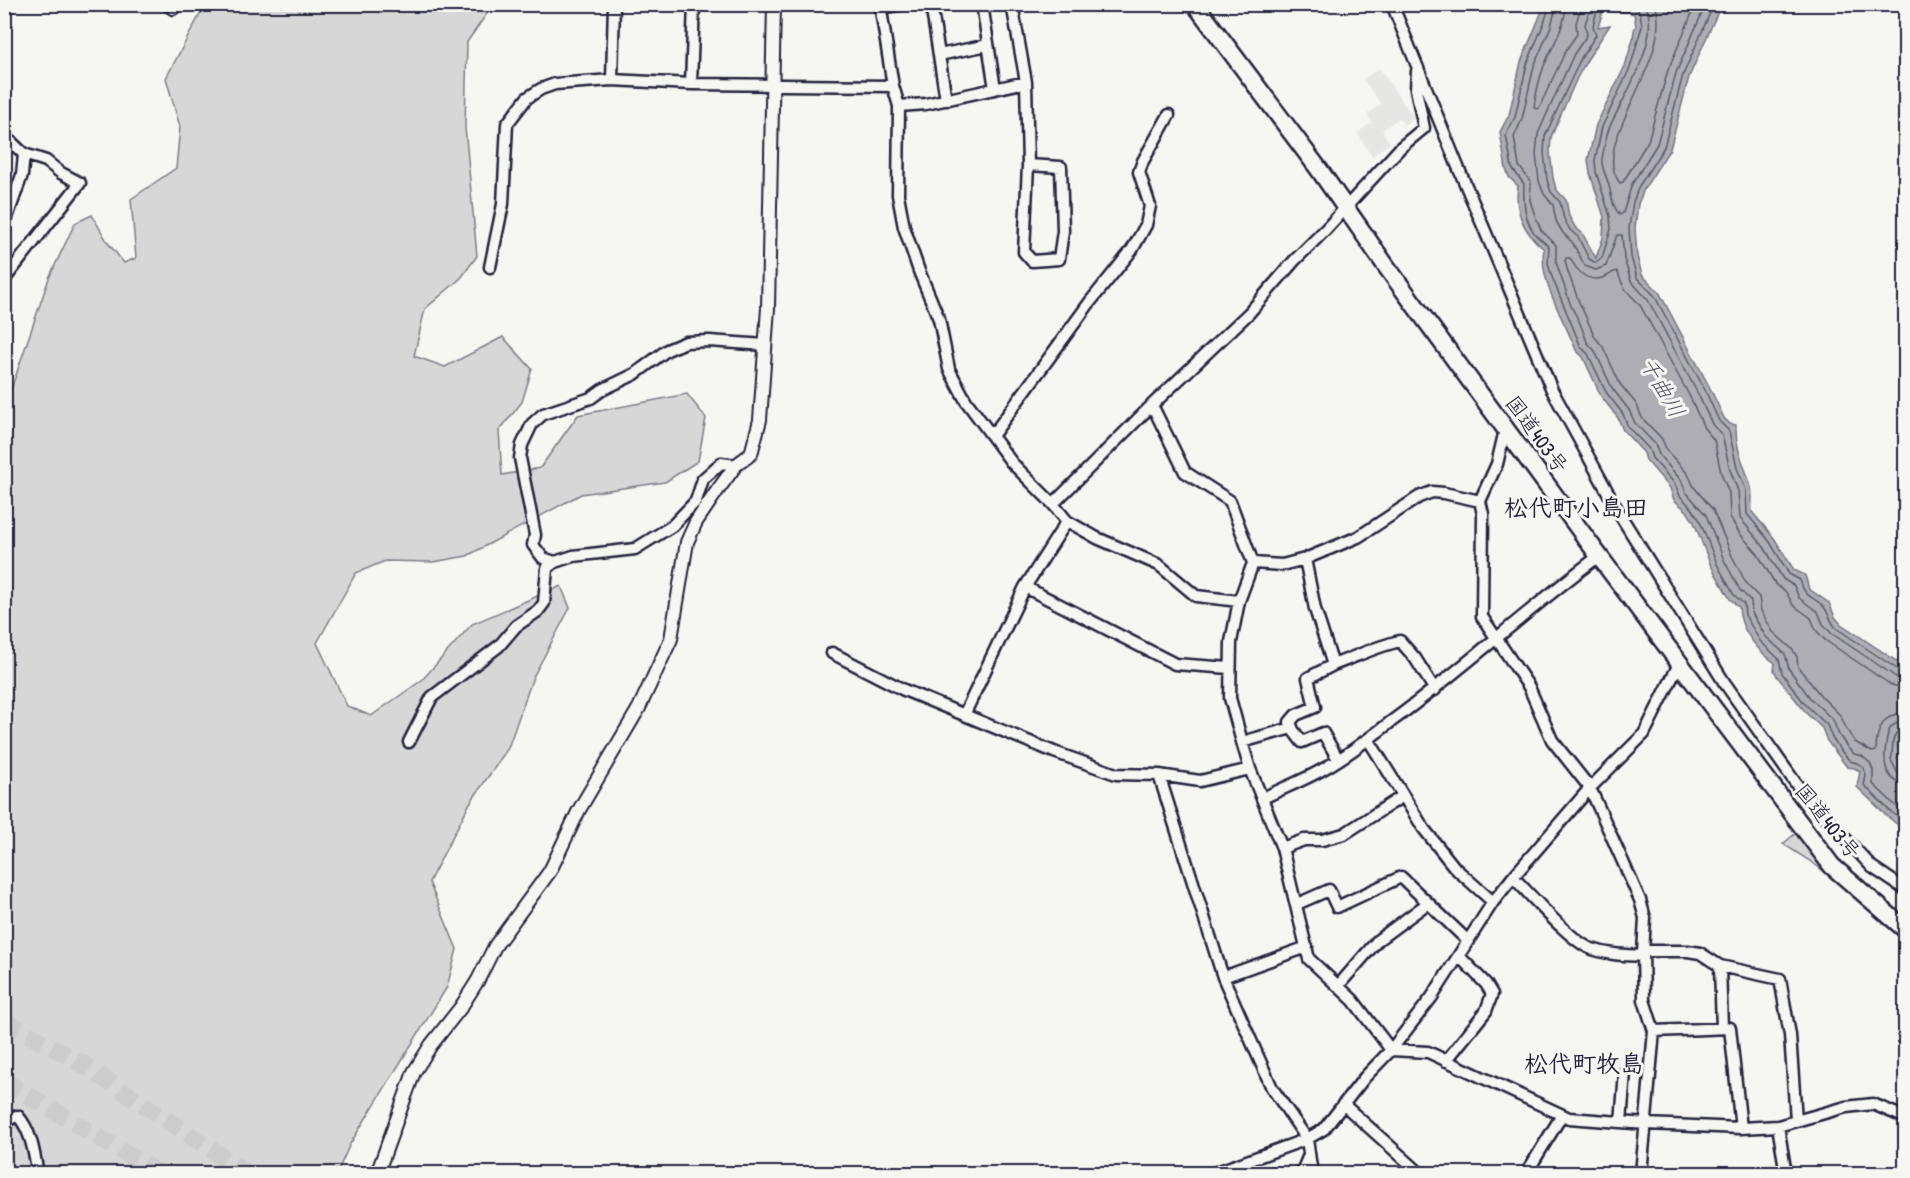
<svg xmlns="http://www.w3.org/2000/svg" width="1910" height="1178" font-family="'Patrick Hand','Klee One',sans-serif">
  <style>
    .built { fill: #e6e6e4 }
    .green { fill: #d7d7d7; stroke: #7c7c89; stroke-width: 1.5 }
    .water { fill: #adadb3; stroke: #757583; stroke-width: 1.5; fill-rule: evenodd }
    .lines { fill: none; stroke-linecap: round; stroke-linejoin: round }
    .shore { stroke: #5a5a6b; stroke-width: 1.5 }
    .motorway-tunnel { stroke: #cccccd; stroke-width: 18; stroke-dasharray: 18 9; stroke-linecap: butt }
    .minor-casing { stroke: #22223b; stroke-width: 15 }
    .tertiary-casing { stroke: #22223b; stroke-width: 16 }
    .trunk-casing { stroke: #22223b; stroke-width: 21 }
    .minor { stroke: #f6f6f2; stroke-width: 10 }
    .tertiary { stroke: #f6f6f2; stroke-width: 12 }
    .trunk { stroke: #f6f6f2; stroke-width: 16 }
    .labels { text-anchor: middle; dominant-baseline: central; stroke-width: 6; stroke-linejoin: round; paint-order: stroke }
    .street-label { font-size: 21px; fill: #22223b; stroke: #f6f6f2 }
    .water-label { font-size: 22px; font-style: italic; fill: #535365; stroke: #f6f6f2 }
    .quarter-label { font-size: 24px; font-weight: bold; fill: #22223b; stroke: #f6f6f2 }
  </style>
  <rect width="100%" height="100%" fill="#f6f6f2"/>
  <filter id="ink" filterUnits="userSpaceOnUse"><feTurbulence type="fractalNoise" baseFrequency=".0167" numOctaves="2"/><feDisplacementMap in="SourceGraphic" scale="12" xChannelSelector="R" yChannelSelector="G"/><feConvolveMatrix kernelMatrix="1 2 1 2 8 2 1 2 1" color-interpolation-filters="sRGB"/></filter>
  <g filter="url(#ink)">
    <!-- built -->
    <path class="built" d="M1379,68L1414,118L1404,125L1399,118L1382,130L1390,143L1372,156L1357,133L1372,122L1367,114L1381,104L1363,79Z"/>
    <!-- green -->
    <path class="green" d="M205,5H493L467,42L465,127L477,256L461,278L425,309L414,356L445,367L503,337L532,369L522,402L499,431L502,475L540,468L578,415L687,394L706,418L698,461L665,482L581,494L467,556L433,562L385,561L356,573L317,643L347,706L371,716L422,680L472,624L561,586L570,608L533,677L508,748L470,803L429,882L457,949L447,987L350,1144L337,1173L5,1174L4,410L49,278L75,223L92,215L108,243L124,263L136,258L131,199L176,168L180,127L166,78Z
      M1796,833L1846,885L1845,888L1813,863L1783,844Z"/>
    <!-- water -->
    <path class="water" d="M1545,4L1721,5L1689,77L1670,149L1644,189L1638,204L1635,228L1637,256L1642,275L1659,292L1710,388L1724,418L1730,424L1736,425C1735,451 1745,465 1751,487C1753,495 1751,504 1752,512L1774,538L1794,570L1805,575L1809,589L1829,603L1835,617L1841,624L1905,667V735H1902L1898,747L1901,751L1897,759L1905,774V831L1887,816L1857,787L1860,771L1854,768L1847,767L1827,741L1822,728L1807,714L1777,676L1774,670L1775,663C1758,651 1739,629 1739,607L1730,599L1711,566L1694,522L1687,511L1674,500L1670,488L1646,460L1644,453L1623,430L1618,418L1601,396L1583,357L1576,350C1565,321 1538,280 1544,249C1524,233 1514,211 1518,186L1509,177L1506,169L1500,132L1509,115L1521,62ZM1603,11L1628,12L1634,14L1636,26L1634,30L1633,39L1625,66L1596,125L1588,160L1590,173L1604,217L1603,238L1596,258L1582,233L1575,227L1569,216L1566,200L1556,189L1553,178L1550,152L1551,137L1577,78L1587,60L1610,25L1598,27Z"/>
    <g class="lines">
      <!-- shore -->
      <path class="shore" d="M1550,4L1544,23L1527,64L1515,117L1506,135L1512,168L1524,184C1523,201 1524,220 1535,234C1539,239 1545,242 1549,247L1548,263L1552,277L1581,347L1588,354L1606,392L1623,414L1628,427L1649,449L1652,458L1675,484L1680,496L1691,507L1699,519L1717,564L1734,595L1744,604L1745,615L1760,641L1779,659L1782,673L1804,703L1827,725L1832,738L1842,752L1850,761L1857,763L1864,768L1866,776L1864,785L1891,812L1906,822
        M1557,4L1551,26L1534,66L1522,119L1514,137L1519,166L1531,182L1530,200L1533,210L1541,230L1556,245V262L1571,306L1580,323L1587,342L1595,351L1612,388L1629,410L1635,423L1655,444L1659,455L1681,480L1686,492L1706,515L1724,560L1740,590L1751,601L1752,613L1766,637L1785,654L1789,669L1810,698L1833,720L1839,735L1848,748L1854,754L1862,756L1870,763L1873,770V784L1896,806L1906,812
        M1566,4C1566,25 1552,47 1544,66C1539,79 1536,93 1534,107L1536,109L1539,108L1566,50L1577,34L1576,23L1582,4
        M1592,4L1585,24L1587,35L1574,54L1545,118L1538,134L1536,154L1539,181L1544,194L1553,205L1556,221L1563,233L1572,242L1585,266L1596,270L1606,266L1617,235H1622L1624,259L1631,281L1648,300L1698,394L1712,424L1722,435L1730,470L1738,491L1740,518L1764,547L1783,579L1794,586L1799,598L1818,612L1823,624L1831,633L1896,677L1906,679
        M1644,4C1664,33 1624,97 1611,124C1606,134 1604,148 1602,159C1601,169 1607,176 1609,186C1612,196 1612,207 1620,215L1623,213L1632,184L1657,144L1676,73L1706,4
        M1655,4C1675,61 1587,144 1620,183L1623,182L1648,141L1668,70L1696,4
        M1714,4L1683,75L1664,147L1639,186L1633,202L1629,228L1631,257L1637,278L1654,295L1705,390L1719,421L1729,431L1737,468L1746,490L1747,514L1770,542L1789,574L1800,580C1806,600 1811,594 1823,606C1828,611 1830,621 1836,628L1900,671L1906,672
        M1604,5L1628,6L1637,8L1640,13L1642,26L1630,68L1602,127L1595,160L1596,172L1610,216L1611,229L1602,258L1596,263L1589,259L1578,237L1570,230L1564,219L1560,202L1551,192L1547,180L1544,153L1545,136L1552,121L1581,58L1596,35L1593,26L1597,10Z
        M1906,688L1891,685L1825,640L1816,630L1811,618L1793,605L1786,592L1776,585L1757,553L1740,534L1730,517L1729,493L1721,473L1714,440L1704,428L1690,397L1640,305L1624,288L1617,271C1613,272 1609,275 1605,277C1587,284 1577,271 1570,258H1566L1565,261L1568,272L1579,302L1595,337L1603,347L1620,384L1637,405L1642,418L1662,439L1667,451L1688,474L1694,487L1713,510L1732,556L1747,585L1759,597L1761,611L1773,632L1792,649L1797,657L1798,667L1821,696L1840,715L1847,730L1855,742L1872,752L1876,751C1876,731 1883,712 1906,713
        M1906,722C1886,721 1887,738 1885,752C1884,767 1888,783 1906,784
        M1906,729L1899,730C1890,738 1894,749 1891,760L1898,774L1906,776"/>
      <!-- motorway-tunnel -->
      <path class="motorway-tunnel" d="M4,1021L81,1063L248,1174
        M4,1081L160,1174"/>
      <!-- minor casing -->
      <g class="minor-casing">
        <path id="minor" d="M166,4L173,9L176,4
          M880,4L893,86L899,106L898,195L904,227L919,271L939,319L949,369L966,401L1012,463L1053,504L1067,521L1097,538L1159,565L1196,596L1239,601
          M931,4L946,100
          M982,4L995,89
          M1012,4L1026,82
          M1392,4L1456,162L1552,390L1622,518L1724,682L1802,792L1872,867L1906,890
          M880,8L903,4
          M939,55L988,45
          M612,80L614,4
          M691,84L694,4
          M899,106L926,104L1026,82L1028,165L1024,252L1032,261L1059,259L1063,231L1061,167L1028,165
          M4,135L24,154L46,161L61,173L80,183L4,280
          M4,226L22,175L24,154
          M490,267L503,204L507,124L527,98L541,89L555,84L612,80L691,84L893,86
          M1152,405L1185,472L1230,501L1253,563
          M1505,430L1497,464L1480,501L1483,514L1482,617L1529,687L1552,740L1590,788L1640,900L1645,918L1643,953L1644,1000L1654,1031L1641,1174
          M992,436L1090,302L1132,250L1146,225L1150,206L1139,172L1143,161L1169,115
          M1480,501L1444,493L1432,492L1419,497L1358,537L1305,559L1282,565L1253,563L1239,601L1231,642L1230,698L1242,742L1250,769L1282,848L1309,959L1353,1000L1391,1050L1428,1052L1569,1118L1646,1124L1741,1128L1778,1126L1846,1107L1873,1104L1906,1118
          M1053,504L1152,405L1249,313L1294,261L1326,229L1401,147L1424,128L1416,89L1417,71
          M1305,559L1315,609L1333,665C1355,657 1377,646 1400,641L1415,658L1435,690
          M555,562L543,558L533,545L535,535L520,458L522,445L532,424L543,414L591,398L602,390L635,374L667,350L686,342L709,341L765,345
          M1025,587L1175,664L1230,668
          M832,653L904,690L1054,752L1116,774L1159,775L1200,781L1250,769
          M1333,665L1308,678L1315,707L1296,715L1290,722L1293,730L1302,742L1323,733L1338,759
          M964,715L1025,587L1067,521
          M1368,739L1424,829L1455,868L1493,902
          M409,742L432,697L499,646L516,626L538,611L544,603L547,568L555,562L573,556L635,549L672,526L696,501L703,479L721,463L736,465
          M1242,742L1292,728
          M1159,775L1223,977L1272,1088L1307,1139L1312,1174
          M1263,798C1283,788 1305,780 1325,768C1348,755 1370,738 1392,721C1463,669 1528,609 1599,556
          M1282,848L1304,840H1322L1344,834L1403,796
          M1513,877C1531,895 1571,942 1592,949C1609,955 1626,955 1643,956
          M1297,904L1329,890L1337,907L1401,877L1468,941
          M1644,951H1688L1700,953L1720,966L1780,979L1790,1035L1796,1120
          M1720,966L1722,1028
          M1223,977L1307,947
          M1338,986L1378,940L1428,903
          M1654,1031L1730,1028L1741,1128
          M1446,1061L1486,1011L1492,994L1486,984L1459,956
          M1343,1104L1421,1174
          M1621,1122L1625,1072
          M1778,1126L1786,1174
          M4,1129C7,1121 10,1117 18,1116C32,1132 34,1154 38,1174
          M1211,1174L1307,1139L1324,1129L1365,1077L1391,1050L1432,997L1493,902L1513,877L1590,788L1644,734L1679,664
          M1301,1174L1309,1155
          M1526,1174L1562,1115"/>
      </g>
      <!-- tertiary casing -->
      <g class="tertiary-casing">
        <path id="tertiary" d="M377,1174L414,1072L431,1045L461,1007L478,980L495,946L550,871L579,810L639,708L671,639L687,542L696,522L717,491L736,465L751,454L760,420L768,308L774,4"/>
      </g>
      <!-- trunk casing -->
      <g class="trunk-casing">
        <path id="trunk" d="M1195,4L1318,168L1386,266L1599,556L1832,866L1906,930"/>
      </g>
      <!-- minor -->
      <use href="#minor" class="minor"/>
      <!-- tertiary -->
      <use href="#tertiary" class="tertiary"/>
      <!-- trunk -->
      <use href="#trunk" class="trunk"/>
    </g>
  </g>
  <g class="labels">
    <!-- street labels -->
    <g class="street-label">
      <text transform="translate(1537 434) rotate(54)">国道403号</text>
      <text transform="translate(1828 821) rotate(51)">国道403号</text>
    </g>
    <!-- water labels -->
    <g class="water-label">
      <text transform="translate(1663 387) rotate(60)">千曲川</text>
    </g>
    <!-- quarter labels -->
    <g class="quarter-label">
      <text x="1576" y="507">松代町小島田</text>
      <text x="1584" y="1063">松代町牧島</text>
    </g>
  </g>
  <!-- margin -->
  <rect width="1910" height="1178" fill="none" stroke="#f6f6f2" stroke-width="24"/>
  <rect x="12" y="12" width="1886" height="1154" fill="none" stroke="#22223b" stroke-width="2" filter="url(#ink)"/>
</svg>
